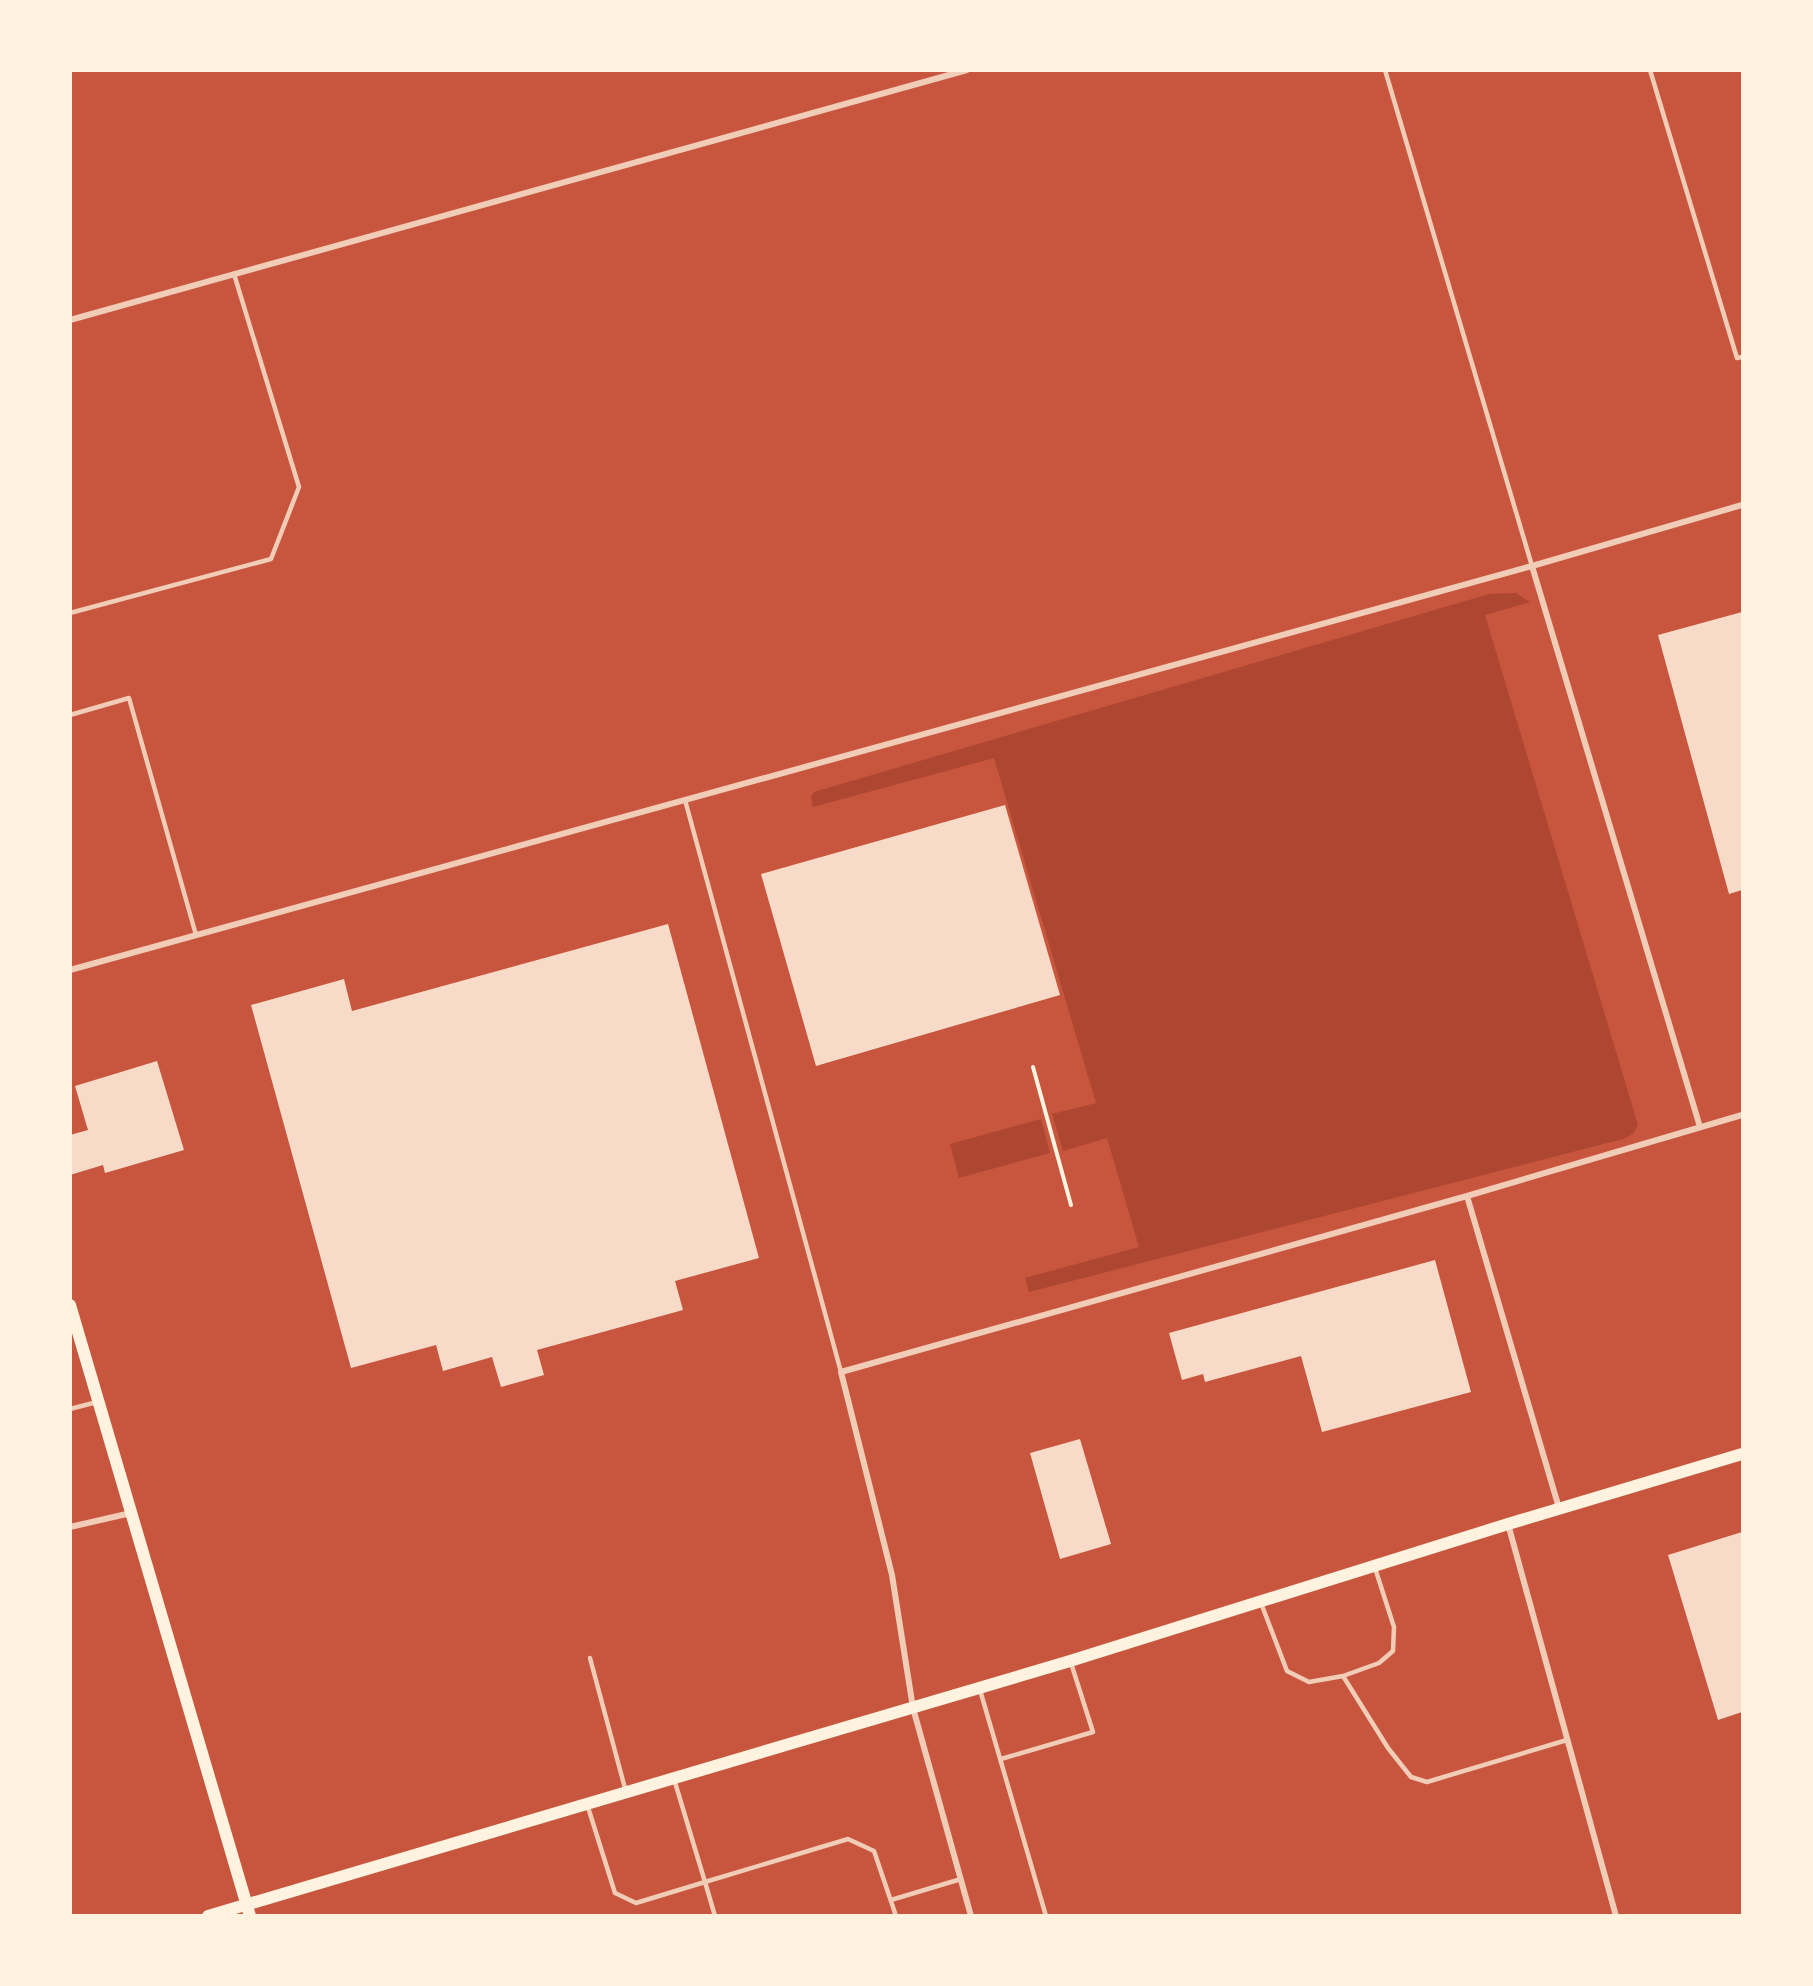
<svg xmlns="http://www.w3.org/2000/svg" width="1813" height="1986" font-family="'Exo 2',sans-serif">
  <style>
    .green { fill: #ae4732 }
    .building { fill: #f7dbc8 }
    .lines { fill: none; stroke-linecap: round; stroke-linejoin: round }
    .path { stroke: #fff3e0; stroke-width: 4 }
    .service { stroke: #f1ccb7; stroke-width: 4.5 }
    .minor { stroke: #f1ccb7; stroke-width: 6 }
    .secondary { stroke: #fff3e0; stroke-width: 12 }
  </style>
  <rect width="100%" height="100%" fill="#c8553d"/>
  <!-- green -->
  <path class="green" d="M1516,593L1530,602L1485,615L1638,1125L1633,1134L1623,1139L1029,1292L1025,1278L1139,1247L1107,1138L1063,1151L1052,1114L1096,1103L994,758L813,807L811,797L814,792L1489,594Z
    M1041,1119L1050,1153L959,1178L950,1144Z"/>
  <!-- building -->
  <path class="building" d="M1742,612V890L1729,894L1658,635Z
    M1005,805L1060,995L816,1066L761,874Z
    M668,924L759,1258L675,1281L683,1310L537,1350L544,1375L501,1387L492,1357L443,1371L436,1345L351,1368L251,1005L344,979L352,1011Z
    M157,1061L184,1150L105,1173L103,1165L70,1175V1135L88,1130L75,1086Z
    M1435,1260L1471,1392L1322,1432L1301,1356L1205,1382L1203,1374L1182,1380L1169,1333Z
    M1080,1439L1111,1544L1060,1559L1030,1453Z
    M1742,1532V1712L1718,1720L1668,1555Z"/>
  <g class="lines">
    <!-- path -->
    <path class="path" d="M1033,1067L1071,1205"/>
    <!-- service -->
    <path class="service" d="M1385,70L1532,566
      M1650,70L1737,358L1742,357
      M70,613L271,559L299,487L234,274
      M70,715L129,698L196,935
      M685,800L841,1372
      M70,1409L97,1402
      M1261,1603L1287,1671L1309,1682L1343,1676L1388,1748L1411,1777L1427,1782L1567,1740
      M590,1658L626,1792
      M1343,1676L1379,1663L1393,1651L1394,1627L1375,1568
      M980,1690L1046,1916
      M1001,1759L1093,1732L1071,1663
      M587,1804L615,1893L636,1903L705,1882L674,1779
      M891,1900L961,1879
      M715,1916L705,1882L848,1839L874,1851L896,1916"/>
    <!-- minor -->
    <path class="minor" d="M70,320L967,70
      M1532,566L1700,1127
      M70,970L1532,566L1742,505
      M1467,1196L1559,1508
      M1508,1524L1616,1916
      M70,1527L131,1513
      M971,1916L913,1708L892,1575L841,1372L1467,1196L1742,1115"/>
    <!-- secondary -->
    <path class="secondary" d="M70,1305L250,1916
      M208,1916L1070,1661L1508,1524L1742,1454"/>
  </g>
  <!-- border -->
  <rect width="1813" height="1986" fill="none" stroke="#fff3e0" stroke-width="144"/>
</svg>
